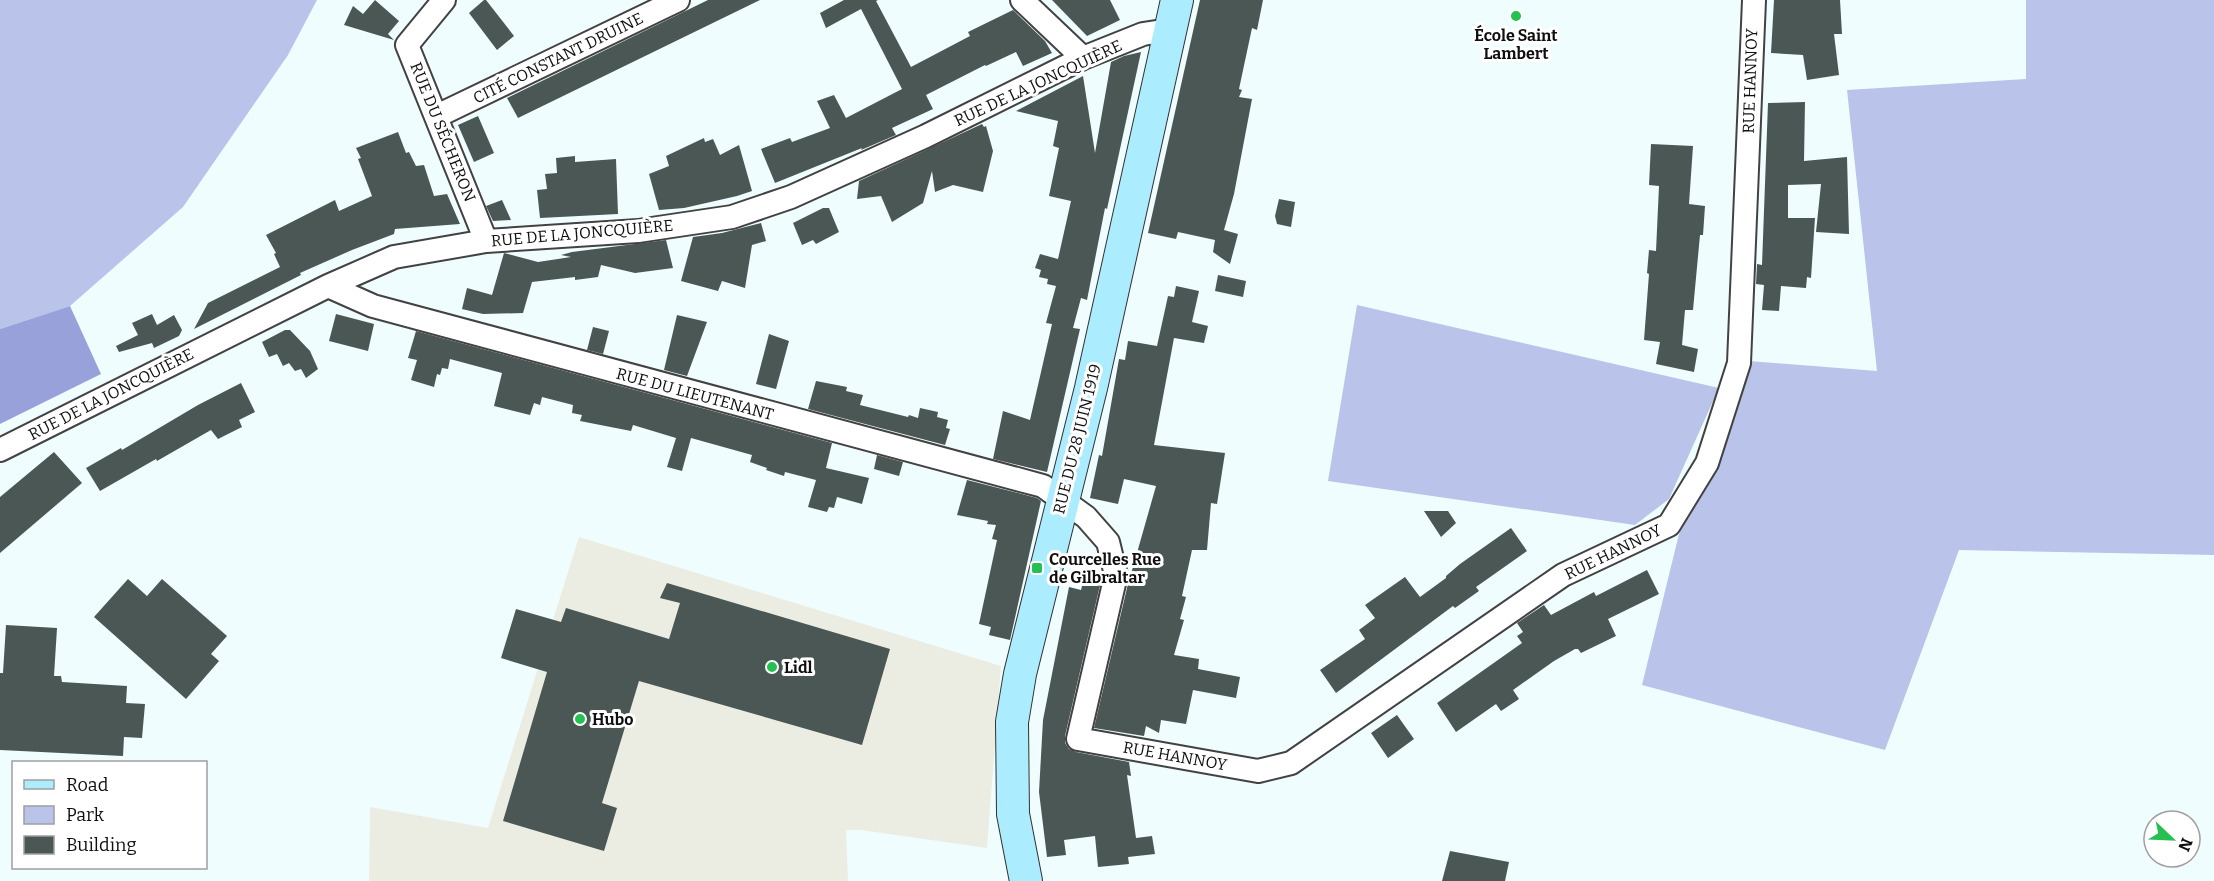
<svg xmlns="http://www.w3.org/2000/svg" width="2214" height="881" font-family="Bitter,serif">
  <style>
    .industrial { fill: #ebede3 }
    .green { fill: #bac3ea }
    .forest { fill: #99a1da }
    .building { fill: #4b5754 }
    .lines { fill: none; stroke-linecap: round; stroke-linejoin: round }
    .street-casing { stroke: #424242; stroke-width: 26 }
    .secondary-casing { stroke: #313131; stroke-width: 34 }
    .street { stroke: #fff; stroke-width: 22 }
    .secondary { stroke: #acecff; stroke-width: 32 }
    .poi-dot { fill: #26bf51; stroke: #fff; stroke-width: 2 }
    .labels { text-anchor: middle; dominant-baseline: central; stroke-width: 6; stroke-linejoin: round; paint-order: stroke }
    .poi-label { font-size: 16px; font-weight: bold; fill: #0f0f0f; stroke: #fff; text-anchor: start }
    .street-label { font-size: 16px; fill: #0f0f0f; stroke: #fff }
  </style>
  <rect width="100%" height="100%" fill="#f0fdff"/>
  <!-- industrial -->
  <path class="industrial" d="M579,537L1001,666L987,848L861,830H846L848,881H369L370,807L488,828Z"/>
  <!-- green -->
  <path class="green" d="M0,0H317L288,55L183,207L70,306L0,329Z
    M2026,0H2214V555L1959,550L1885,750L1642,685L1679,534L1740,389L1749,361L1877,371L1847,90L2026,79Z
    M1357,305L1719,388L1669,499L1635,525L1328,481Z"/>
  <!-- forest -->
  <path class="forest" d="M70,306L101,374L0,424V329Z"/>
  <!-- building -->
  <path class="building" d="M375,0L399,21L388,34L394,40L344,25L353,6L363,14Z
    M484,0H486L514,36L497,50L469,13Z
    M708,0H760L518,118L507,98Z
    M844,0H878L876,1L911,67L970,36L968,32L1013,10L1045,41L1052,53L1023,66L1016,52L986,66L985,65L926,95L933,109L892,128L896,135L861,150L862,148L775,183L761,149L790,138L792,142L830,128L817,101L834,95L846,118L902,89L861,9L826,28L820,13Z
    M1052,0H1110L1120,20L1087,36Z
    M1200,0H1263L1257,30L1252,28L1239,89L1242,90L1239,97L1252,99L1234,194L1224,230L1238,234L1230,264L1213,252L1215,240L1178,232L1176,239L1148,233Z
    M1774,0H1840L1842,34H1834L1839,75L1807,80L1803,55L1771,53Z
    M1141,52L1107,209L1105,208L1087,300L1081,298L1073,328L1080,329L1047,472L993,459L1003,411L1030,420L1052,324L1046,323L1056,286L1047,284L1048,279L1039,277L1041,270L1035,268L1040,254L1058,259L1071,201L1049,196L1059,148L1053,146L1058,121L1016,111L1083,76L1095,153L1111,62L1124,56Z
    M1805,102L1804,161L1847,157L1849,234L1816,232L1821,184L1788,185V218H1815L1811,278L1807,277L1806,288L1781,286L1779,311L1762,310L1764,285L1756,284L1757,264L1762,265L1768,103Z
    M478,116L494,153L474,162L458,125Z
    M982,124L984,127L986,126L993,151L983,192L953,185L935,192L932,171L923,203L892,222L881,196L857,199L859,181Z
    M398,132L406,153L409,152L416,166L424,165L434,196L447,194L460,224L395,229L394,234L352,250L300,273L301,275L194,329L208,303L280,267L274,254L276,253L266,235L335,200L339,211L372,196L358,159L361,158L356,148Z
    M704,138L705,142L713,139L720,155L739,145L752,191L737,196L684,208L659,210L649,174L669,166L666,156Z
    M1651,144L1693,146L1689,204L1705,206L1703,235H1700L1693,310H1685L1682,345L1698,349L1694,372L1656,364L1660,342L1644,340L1649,274L1647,273L1649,250L1656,251L1659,186L1649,185Z
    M575,156V162L616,159L618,214L540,218L537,190L547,189L545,174L557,173L556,158Z
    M1279,199L1295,202L1291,227L1277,224L1275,216Z
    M502,200L511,220L493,221L486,206Z
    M823,208H829L839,232L816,244L813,240L802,245L793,223Z
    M761,223L766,241L752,245L745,288L722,281L718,291L681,281L693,237L722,233Z
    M666,240L673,268L635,273L601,265L598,277L575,280V277L532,282L523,313L483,314L462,309L467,288L492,295L504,253L538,262L571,257L561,255L572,252Z
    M1218,275L1246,281L1243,297L1215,291Z
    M1176,286L1199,291L1192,322L1208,326L1204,343L1174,338L1154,445L1225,453L1217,504L1211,503L1207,550H1192L1182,596L1186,597L1180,619L1184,620L1174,655L1199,659L1198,669L1240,677L1236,698L1193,690L1186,724L1161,720L1159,733L1146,726L1144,736L1094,728L1127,588L1156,486L1124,479L1118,504L1090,498L1099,455L1102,456L1119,359L1125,360L1128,341L1157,346L1168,296L1174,297Z
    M152,314L157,325L174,315L182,330L179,336L154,348L152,343L119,352L116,346L138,335L132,323Z
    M336,314L374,324L368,351L329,341Z
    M677,315L707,322L687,376L664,370Z
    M593,327L609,331L603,354L587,350Z
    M285,330H290L310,351L318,369L306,378L301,369L295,371L289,363L283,366L277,354L269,357L262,342Z
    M416,331L832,443L826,468L869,478L862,504L837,497L834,508L829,507L827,512L808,507L816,480L785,472L784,476L766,470L767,468L750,462L752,455L691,438L682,471L667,467L676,438L633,425L631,431L580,421L582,415L572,413L573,405L542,397L540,405L534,403L530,415L494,406L502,373L450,359L448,369L442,368L440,375L437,374L434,387L411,380L417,360L408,358Z
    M769,334L789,341L776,389L756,384Z
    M816,381L847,387L846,391L863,395L860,405L908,417L909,415L918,418L920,408L938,412L937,417L948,420L946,428L950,429L945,445L808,409Z
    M241,383L255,412L239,420L242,427L218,439L211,430L157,461L156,459L100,491L86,468L121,448L122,450L198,405Z
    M54,452L82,483L0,553V497Z
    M877,455L903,462L899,476L874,469Z
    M967,480L1037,498L1041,501L1010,640L989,635L991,627L979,624L997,540L992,539L996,525L987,524L988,521L957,515Z
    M1424,511H1448L1456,523L1441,537Z
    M1511,528L1527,551L1476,587L1479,591L1455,608L1453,606L1336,693L1320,670L1365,639L1359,630L1375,618L1365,605L1405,577L1420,597L1446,578V576L1460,564Z
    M1647,570L1659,594L1608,619L1616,636L1581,653L1578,649H1575L1554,661L1513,690L1519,699L1501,711L1496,704L1456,732L1437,703L1522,643L1517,636L1523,632L1517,623L1544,605L1551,615L1594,592L1596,596Z
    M1084,578L1101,581L1065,736V743L1069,749L1076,752L1129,762L1131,776L1127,775L1136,838L1152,836L1155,854L1128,857L1129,864L1098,867L1095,836L1064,840L1066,855L1047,857L1039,792L1043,720L1069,587L1081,590Z
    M128,579L147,596L162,579L227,636L211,654L219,661L186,699L94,617Z
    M667,583L890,649L862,745L639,681L602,803L617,808L604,851L503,821L547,672L501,658L516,609L561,622L566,608L669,639L680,603L660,598Z
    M6,625L57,628L54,676H61L62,682L127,686L126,703L145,704L142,738L124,737L123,756L0,750V673H3Z
    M1397,715L1414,739L1388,758L1371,733Z
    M1450,851L1509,862L1505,881H1442Z"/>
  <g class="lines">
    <!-- street casing -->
    <g class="street-casing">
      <path id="street" d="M444,0L407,45L486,241
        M1022,0L1083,58
        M437,116L678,0
        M328,286L373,306L1043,486L1086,517L1108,542L1116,575L1078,739L1258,771L1291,763L1563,575L1669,525L1707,463L1739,363L1754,0
        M0,450L328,286L394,257L486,241L638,231L732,217L791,197L926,136L1083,58L1143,34L1169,30"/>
    </g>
    <!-- secondary casing -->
    <g class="secondary-casing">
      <path id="secondary" d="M1026,881L1013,814L1012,722L1020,674L1091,388L1177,0"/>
    </g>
    <!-- street -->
    <use href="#street" class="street"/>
    <!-- secondary -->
    <use href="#secondary" class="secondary"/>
  </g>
  <!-- markers -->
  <g class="poi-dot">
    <circle cx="1516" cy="16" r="6"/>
    <rect x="1031" y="562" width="12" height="12" rx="3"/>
    <circle cx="772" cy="667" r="6"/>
    <circle cx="580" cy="719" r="6"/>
  </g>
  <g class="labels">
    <!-- poi labels -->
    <g class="poi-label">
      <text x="1516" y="35" text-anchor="middle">École Saint<tspan x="1516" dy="18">Lambert</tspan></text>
      <text x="1049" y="559">Courcelles Rue<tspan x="1049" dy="18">de Gilbraltar</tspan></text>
      <text x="784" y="667">Lidl</text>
      <text x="592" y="719">Hubo</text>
    </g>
    <!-- street labels -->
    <g class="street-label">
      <text transform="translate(558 58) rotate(-26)">CITÉ CONSTANT DRUINE</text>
      <text transform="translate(1750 81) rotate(-88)">RUE HANNOY</text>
      <text transform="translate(1038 83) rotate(-25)">RUE DE LA JONCQUIÈRE</text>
      <text transform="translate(443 132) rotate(68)">RUE DU SÉCHERON</text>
      <text transform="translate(582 233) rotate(-5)">RUE DE LA JONCQUIÈRE</text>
      <text transform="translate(111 394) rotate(-27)">RUE DE LA JONCQUIÈRE</text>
      <text transform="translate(695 394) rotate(15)">RUE DU LIEUTENANT</text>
      <text transform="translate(1077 439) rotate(-76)">RUE DU 28 JUIN 1919</text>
      <text transform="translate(1613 552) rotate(-26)">RUE HANNOY</text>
      <text transform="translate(1175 756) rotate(10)">RUE HANNOY</text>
    </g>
  </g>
  <!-- legend -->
  <rect x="12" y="761" width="195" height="108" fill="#ffffff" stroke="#9f9f9f" stroke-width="1.5"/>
  <rect x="24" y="780" width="30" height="9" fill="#acecff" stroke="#9f9f9f" stroke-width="1.5"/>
  <text x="66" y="791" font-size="18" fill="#0f0f0f">Road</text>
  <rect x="24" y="806" width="30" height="18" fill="#bac3ea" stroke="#9f9f9f" stroke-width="1.5"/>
  <text x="66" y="821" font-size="18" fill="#0f0f0f">Park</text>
  <rect x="24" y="836" width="30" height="18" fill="#4b5754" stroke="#9f9f9f" stroke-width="1.5"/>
  <text x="66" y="851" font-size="18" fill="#0f0f0f">Building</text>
  <!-- north arrow -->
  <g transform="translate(2172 839) rotate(113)"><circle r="28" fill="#ffffff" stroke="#9f9f9f" stroke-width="1.5"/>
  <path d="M0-4.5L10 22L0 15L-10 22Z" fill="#26bf51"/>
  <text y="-9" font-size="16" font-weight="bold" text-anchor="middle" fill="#0f0f0f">N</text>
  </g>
</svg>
